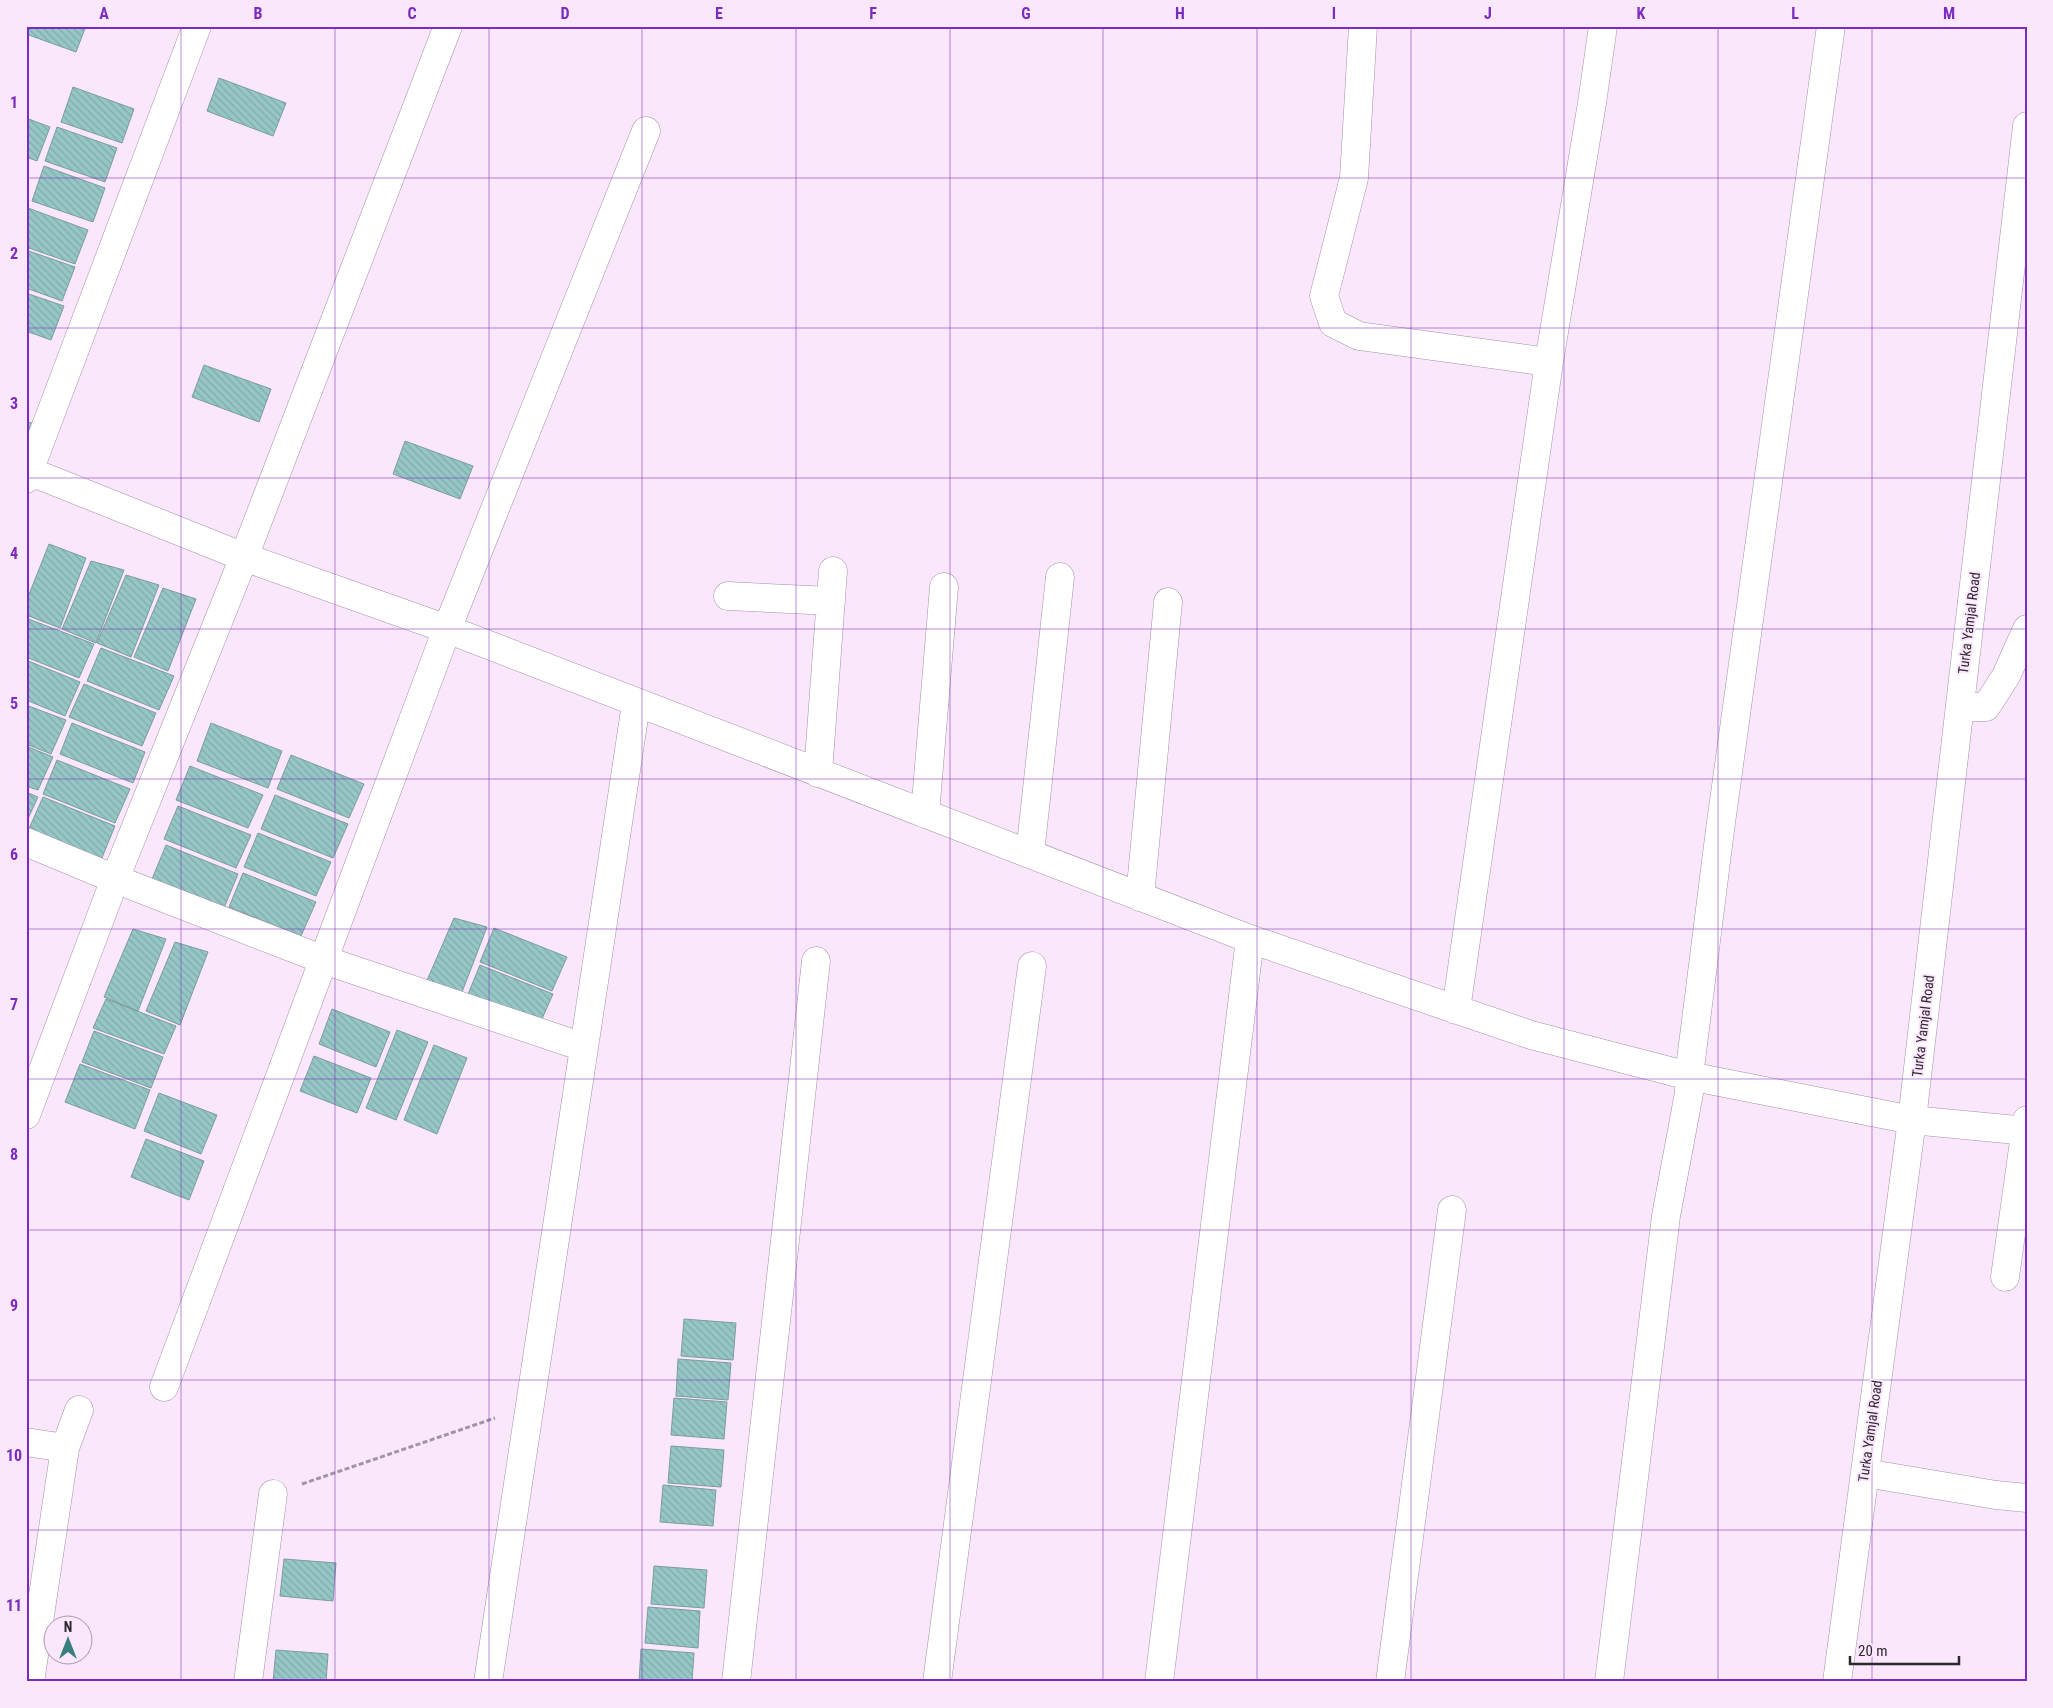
<svg xmlns="http://www.w3.org/2000/svg" width="2053" height="1708" font-family="'Roboto Condensed',sans-serif">
  <style>
    .building { fill: url(#building-back-hatch); stroke: #7d9c9c }
    .lines { fill: none; stroke-linecap: round; stroke-linejoin: round }
    .street-casing { stroke: #a291a4; stroke-width: 29 }
    .path { stroke: #a294a3; stroke-width: 3; stroke-dasharray: 5 2.5; stroke-linecap: butt }
    .street { stroke: #fff; stroke-width: 28 }
    .grid { fill: none; stroke: #7b2cbf; stroke-width: 1; stroke-opacity: 0.55 }
    .labels { text-anchor: middle; dominant-baseline: central; stroke-width: 4; stroke-linejoin: round; paint-order: stroke }
    .street-label { font-size: 14px; fill: #2e272e; stroke: #fae7fc }
    .neatline { fill: none; stroke: #7b2cbf; stroke-width: 2 }
    .grid-label { font-size: 16px; text-anchor: middle; font-weight: bold; fill: #7b2cbf }
  </style>
  <defs>
    <pattern id="building-back-hatch" width="6" height="6" patternUnits="userSpaceOnUse" patternTransform="scale(1.25)"><rect width="6" height="6" fill="#95c7c6"/><path d="M-1 5l2 2M0 0l6 6M5-1l2 2" fill="none" stroke="#81abaa"/></pattern>
  </defs>
  <rect width="100%" height="100%" fill="#fae7fc"/>
  <!-- building -->
  <path class="building" d="M26,26H86L76,52L26,34Z
    M219,78L286,103L273,136L207,111Z
    M73,87L134,109L122,143L61,122Z
    M26,118L50,127L37,161L26,157Z
    M57,127L117,148L105,182L45,161Z
    M44,166L105,188L93,222L32,201Z
    M28,208L88,230L75,264L26,247Z
    M26,250L75,267L62,301L26,288Z
    M26,293L64,306L51,340L26,331Z
    M204,365L271,389L259,422L192,397Z
    M26,421L34,424L26,444Z
    M405,441L473,466L460,499L393,474Z
    M49,544L86,558L60,628L26,615V602Z
    M91,561L124,570L96,643L62,629Z
    M126,575L159,585L131,657L97,643Z
    M163,588L196,599L168,671L134,657Z
    M26,618L94,644L79,678L26,657Z
    M101,648L174,676L159,710L87,681Z
    M26,660L80,682L65,716L26,700Z
    M84,684L156,713L142,746L69,717Z
    M26,705L66,720L51,754L26,744Z
    M72,723L145,752L133,783L60,754Z
    M211,723L282,751L268,788L197,761Z
    M26,746L53,757L38,790L26,786Z
    M291,755L364,784L349,818L277,789Z
    M57,760L130,789L115,823L43,794Z
    M190,766L263,795L248,828L176,800Z
    M26,792L38,797L26,823Z
    M275,795L348,824L333,858L261,829Z
    M43,797L115,826L101,860L28,831Z
    M178,806L251,835L236,868L164,839Z
    M258,833L331,862L316,896L244,867Z
    M166,845L238,874L224,908L152,879Z
    M243,873L316,902L301,936L229,907Z
    M454,918L487,927L459,1000L425,985Z
    M494,928L567,957L552,991L480,962Z
    M133,929L166,939L138,1011L104,997Z
    M175,942L208,952L180,1025L146,1011Z
    M480,965L553,994L538,1028L466,999Z
    M106,999L176,1026L164,1054L93,1028Z
    M332,1009L390,1032L376,1067L319,1044Z
    M397,1030L428,1042L396,1120L366,1108Z
    M94,1031L163,1057L151,1088L82,1062Z
    M434,1045L467,1058L437,1134L404,1120Z
    M314,1056L371,1078L357,1113L300,1091Z
    M80,1064L150,1090L135,1129L65,1102Z
    M159,1093L217,1115L201,1154L144,1131Z
    M146,1139L204,1161L189,1200L131,1177Z
    M684,1319L736,1323L733,1360L681,1356Z
    M678,1359L731,1363L728,1400L676,1396Z
    M674,1398L727,1402L724,1439L671,1435Z
    M671,1446L724,1450L721,1487L668,1483Z
    M663,1485L716,1490L713,1526L660,1522Z
    M284,1559L336,1563L333,1601L280,1596Z
    M654,1566L707,1570L704,1608L651,1604Z
    M648,1607L700,1611L698,1648L645,1643Z
    M641,1649L694,1653L692,1682H639Z
    M276,1650L328,1654L326,1682H273Z"/>
  <g class="lines">
    <!-- street casing -->
    <g class="street-casing">
      <path id="street" d="M1363,26L1354,178L1324,296L1333,323L1359,336L1549,362
        M26,470L244,557L447,629L1250,939L1531,1035L1689,1076L1912,1120L2027,1131
        M26,479L197,26
        M728,596L831,601
        M1960,707H1986L2006,676L2027,629
        M818,773L833,571
        M925,814L944,587
        M26,842L115,879L324,960L583,1047
        M1030,854L1060,577
        M1140,897L1168,602
        M1456,1010L1549,362L1592,103L1603,26
        M26,1115L115,879L244,557L448,26
        M2005,1277L2027,1120
        M164,1387L447,629L646,131
        M26,1442L65,1448
        M1865,1473L1996,1495L2027,1498
        M30,1682L65,1448L79,1410
        M248,1682L273,1494
        M488,1682L636,704
        M736,1682L816,961
        M937,1682L1032,966
        M1159,1682L1250,939
        M1390,1682L1452,1210
        M1609,1682L1666,1216L1689,1093V1076L1720,830L1831,26
        M1837,1682L1912,1120L2027,126"/>
    </g>
    <!-- path -->
    <path class="path" d="M302,1484L495,1418"/>
    <!-- street -->
    <use href="#street" class="street"/>
  </g>
  <!-- grid -->
  <path class="grid" d="M181,26V1682M335,26V1682M489,26V1682M642,26V1682M796,26V1682M950,26V1682M1103,26V1682M1257,26V1682M1411,26V1682M1564,26V1682M1718,26V1682M1872,26V1682M26,178H2027M26,328H2027M26,478H2027M26,629H2027M26,779H2027M26,929H2027M26,1079H2027M26,1230H2027M26,1380H2027M26,1530H2027"/>
  <g class="labels">
    <!-- street labels -->
    <g class="street-label">
      <text transform="translate(1969 623) rotate(-83)">Turka Yamjal Road</text>
      <text transform="translate(1923 1026) rotate(-83)">Turka Yamjal Road</text>
      <text transform="translate(1870 1431) rotate(-82)">Turka Yamjal Road</text>
    </g>
  </g>
  <!-- border -->
  <rect width="2053" height="1708" fill="none" stroke="#fae7fc" stroke-width="55"/>
  <!-- north arrow -->
  <g transform="translate(68 1640)"><circle r="24" fill="#fae7fc" stroke="#a89aaa"/>
  <path d="M0-4L9 19L0 12L-9 19Z" fill="#37807f"/>
  <text y="-8" font-size="14" font-weight="bold" text-anchor="middle" fill="#2e272e">N</text>
  </g>
  <!-- scale -->
  <path d="M1850 1656v8h109v-8" fill="none" stroke="#2e272e" stroke-width="2.5"/>
  <text x="1858" y="1656" font-size="15" fill="#2e272e" stroke="#fae7fc" stroke-width="4" paint-order="stroke">20 m</text>
  <rect x="28" y="28" width="1998" height="1652" class="neatline"/>
  <g class="grid-label">
    <text x="104" y="19">A</text>
    <text x="258" y="19">B</text>
    <text x="412" y="19">C</text>
    <text x="565" y="19">D</text>
    <text x="719" y="19">E</text>
    <text x="873" y="19">F</text>
    <text x="1026" y="19">G</text>
    <text x="1180" y="19">H</text>
    <text x="1334" y="19">I</text>
    <text x="1488" y="19">J</text>
    <text x="1641" y="19">K</text>
    <text x="1795" y="19">L</text>
    <text x="1949" y="19">M</text>
    <text x="14" y="108">1</text>
    <text x="14" y="259">2</text>
    <text x="14" y="409">3</text>
    <text x="14" y="559">4</text>
    <text x="14" y="709">5</text>
    <text x="14" y="860">6</text>
    <text x="14" y="1010">7</text>
    <text x="14" y="1160">8</text>
    <text x="14" y="1311">9</text>
    <text x="14" y="1461">10</text>
    <text x="14" y="1611">11</text>
  </g>
</svg>
